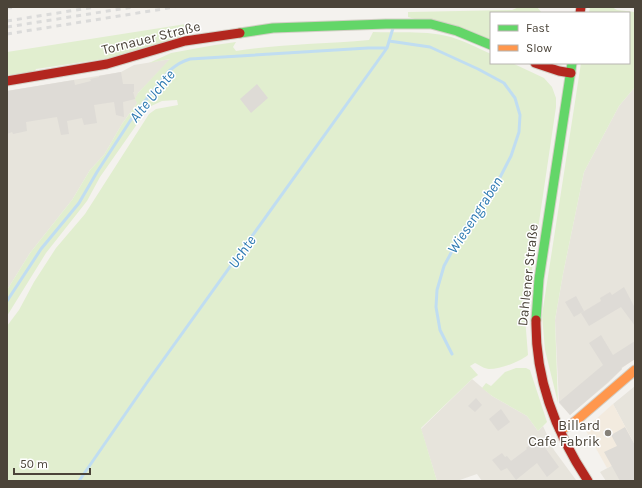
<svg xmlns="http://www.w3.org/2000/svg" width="642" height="488" font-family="Karla,sans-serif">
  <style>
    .residential { fill: #e7e4dc }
    .commercial { fill: #f3ebdf }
    .green { fill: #e1eecf }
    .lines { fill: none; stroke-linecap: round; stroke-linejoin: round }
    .stream { stroke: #c0ddf1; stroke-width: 3 }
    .building { fill: #dedbd6 }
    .fast-casing { stroke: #d3cfc5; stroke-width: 11 }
    .slow-casing { stroke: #d3cfc5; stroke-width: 11 }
    .jam-casing { stroke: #d3cfc5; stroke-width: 11 }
    .fast { stroke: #63d668; stroke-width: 9 }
    .slow { stroke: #ff974d; stroke-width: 9 }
    .jam { stroke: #b3261e; stroke-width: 9 }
    .rail { stroke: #dbdbda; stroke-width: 3; stroke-dasharray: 5 5; stroke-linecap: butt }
    .poi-dot { fill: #868178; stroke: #fff; stroke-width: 1.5 }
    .labels { text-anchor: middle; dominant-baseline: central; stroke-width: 3; stroke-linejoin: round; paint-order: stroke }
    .street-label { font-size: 14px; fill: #4b4439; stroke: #fff }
    .poi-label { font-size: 14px; fill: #4b4439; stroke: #fff; text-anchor: end }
    .water-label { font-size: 15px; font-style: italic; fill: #2e7ab2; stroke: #fff }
  </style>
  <rect width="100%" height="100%" fill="#f4f2ee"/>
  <!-- residential -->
  <path class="residential" d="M171,59L138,93L137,103L122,124L104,155L90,170L72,200L30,253L7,290V91L121,72L134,65Z
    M635,87V359L622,368V369L608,383L570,415L559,403L555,320L563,274L584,172L619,106Z
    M472,379L492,396L527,416L538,431L543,426L554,450L576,480L574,481H482L477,474L457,481H437L421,429Z
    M635,386V445L613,404Z
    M624,459L635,481H606L600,472Z"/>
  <!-- commercial -->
  <path class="commercial" d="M613,404L635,445V453L607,468L585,429Z"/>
  <!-- green -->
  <path class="green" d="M519,7H537L542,13H491V41L408,17V12L512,10Z
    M590,7H612L617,10L635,12V87L619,106L584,172L563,274L555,320L558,403L545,350L542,315L581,63H629V13H589Z
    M186,24L187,37L123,56L36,69L34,73L7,75V52Z
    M373,32C399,33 426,30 451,37C464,41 478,48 491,54V63H512L544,78L552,87L556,98V107L525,317L528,355C519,362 501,369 489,369C485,369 479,365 475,363L470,366L478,375L472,379L421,428L437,481H7V326L19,310L34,282L56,248L85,214L149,114L156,109L178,105L177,100L162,101L149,107L100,177L87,201L46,253L7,316V290L30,253L72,200L90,170L104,155L122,124L137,103L135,99L138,93L170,59L149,63L171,53L215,45L236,42L233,47L236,51C279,44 325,44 369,40Z
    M516,368H526L530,370L547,422L538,431L527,416L492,396L482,388L486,383L491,386L505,372Z"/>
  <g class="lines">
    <!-- stream -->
    <path class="stream" d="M389,41L430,47L478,69L504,83L515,98L520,115L519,132L511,156L493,191L464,229L444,266L437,290L436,307L440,330L452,354
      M7,301L41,249L79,203L97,172L134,115L169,71C176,65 182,61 190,59L368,48H387
      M79,481L148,381L387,48L393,28"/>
  </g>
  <!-- building -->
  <path class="building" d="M121,72L123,84H134V92H133L135,99L123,102L124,117L116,115L114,102L94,105L97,123L84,125L82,118L67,121L69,134L61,135L57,117L26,122L27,131L13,134L12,132L7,134V91L74,80L75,85L91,81L90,79L99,77V76Z
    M257,84L268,98L251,113L240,99Z
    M624,287L635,308V326L621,307L589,326L581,313L601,301L600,298L610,292L612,295Z
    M576,296L584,311L574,317L565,302Z
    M601,335L613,355L635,341V359L621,368L622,369L607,383L570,415L559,402L603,365L589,343Z
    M476,398L482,405L475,412L468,406Z
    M501,409L510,422L498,431L489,419Z
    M625,427L635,445V481H620L604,452L617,446L611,435Z
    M538,438L559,467L547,477L537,463L516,480L507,468L501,471L492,460L502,453L505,457L507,456L511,461L527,449L526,448Z"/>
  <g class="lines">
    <!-- fast casing -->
    <g class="fast-casing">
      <path id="fast" d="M240,33L273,28L386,24H431L457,31L491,45
        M536,320L539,279L572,63"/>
    </g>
    <!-- slow casing -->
    <g class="slow-casing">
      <path id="slow" d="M560,430L571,425L635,370"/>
    </g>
    <!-- jam casing -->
    <g class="jam-casing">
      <path id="jam" d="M580,13L581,7
        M535,63L559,71L571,73
        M7,81L107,64L185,41L240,33
        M536,320C535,379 556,433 588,481"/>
    </g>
    <!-- fast -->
    <use href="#fast" class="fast"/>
    <!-- slow -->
    <use href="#slow" class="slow"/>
    <!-- jam -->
    <use href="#jam" class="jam"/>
    <!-- rail -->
    <path class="rail" d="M7,8L16,7
      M7,21L95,7
      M7,27L133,7
      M7,34L175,7"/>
  </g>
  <!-- markers -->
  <circle class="poi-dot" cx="608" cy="433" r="4"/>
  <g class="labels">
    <!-- street labels -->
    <g class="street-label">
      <text transform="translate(151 38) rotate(-14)">Tornauer Straße</text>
      <text transform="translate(528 275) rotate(-84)">Dahlener Straße</text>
    </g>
    <!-- poi labels -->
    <g class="poi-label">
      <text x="600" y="425">Billard<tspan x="600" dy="16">Cafe Fabrik</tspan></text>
    </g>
    <!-- water labels -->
    <g class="water-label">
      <text transform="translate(152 96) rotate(-51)">Alte Uchte</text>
      <text transform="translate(475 215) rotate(-57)">Wiesengraben</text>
      <text transform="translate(242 252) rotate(-55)">Uchte</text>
    </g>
  </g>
  <!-- border -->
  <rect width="642" height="488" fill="none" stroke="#4b4439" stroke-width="16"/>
  <!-- legend -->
  <rect x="490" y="12" width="140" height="52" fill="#ffffff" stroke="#b7b4b0"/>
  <rect x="498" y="25" width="20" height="6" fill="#63d668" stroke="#b7b4b0"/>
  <text x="526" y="32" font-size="12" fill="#4b4439">Fast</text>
  <rect x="498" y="45" width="20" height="6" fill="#ff974d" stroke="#b7b4b0"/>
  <text x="526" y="52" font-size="12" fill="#4b4439">Slow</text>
  <!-- scale -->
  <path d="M14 468v6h76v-6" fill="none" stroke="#4b4439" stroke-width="2"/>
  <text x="20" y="468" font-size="12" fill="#4b4439" stroke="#ffffff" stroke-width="3" paint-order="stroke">50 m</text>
</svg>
